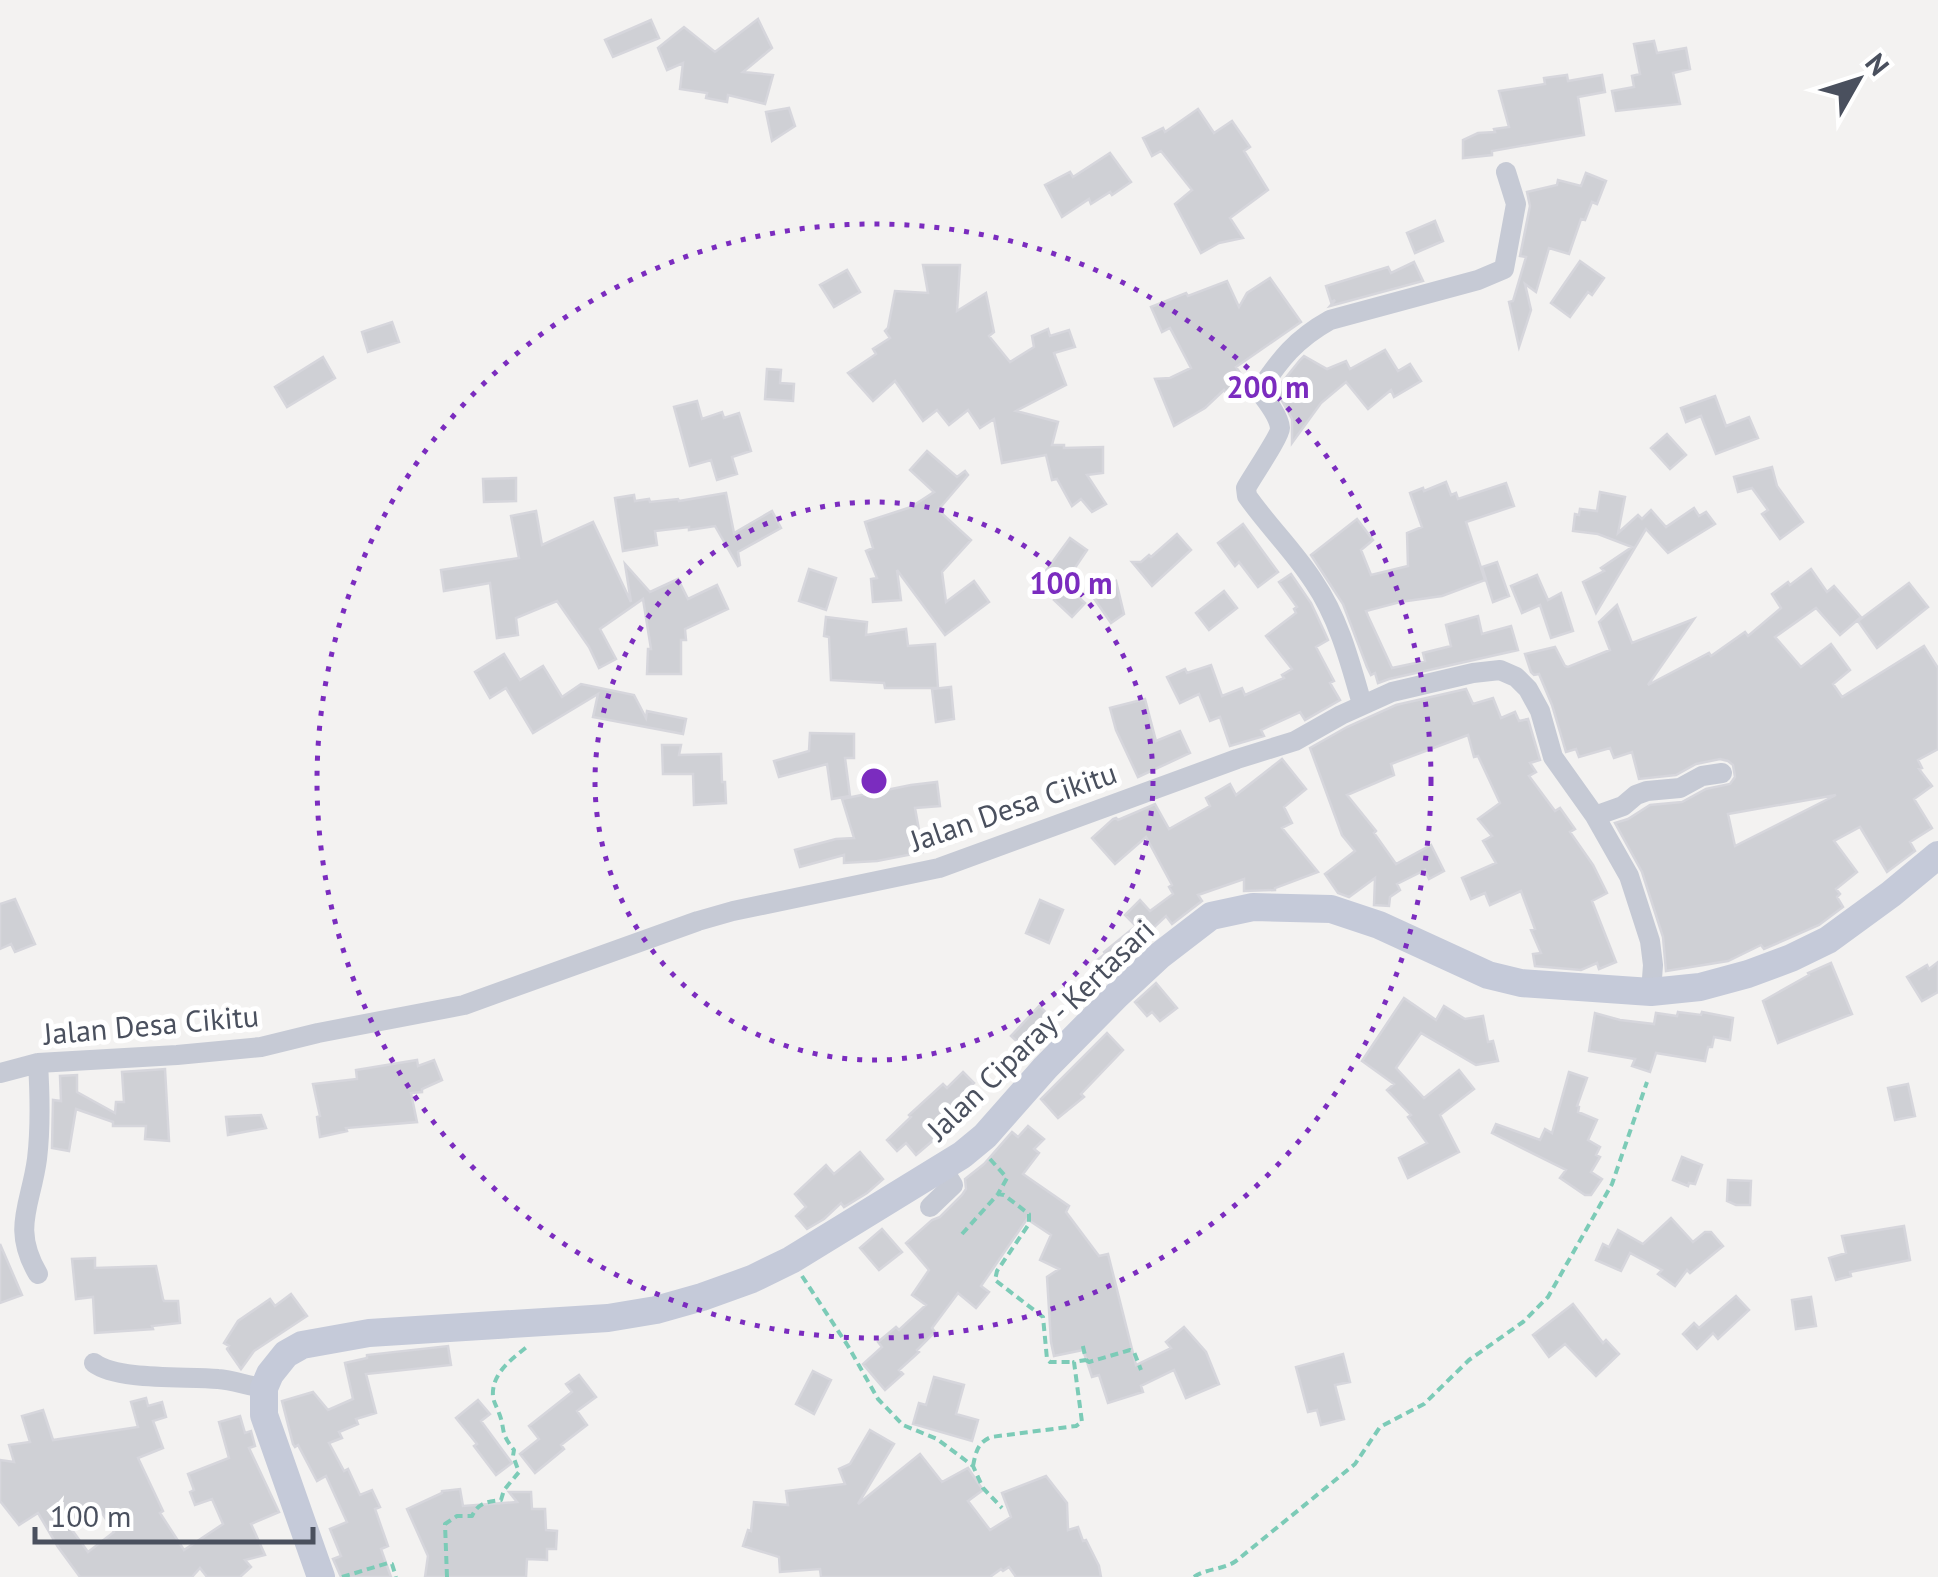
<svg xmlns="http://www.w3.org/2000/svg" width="1938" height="1577" font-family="'PT Sans',sans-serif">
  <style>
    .building { fill: #cfd0d5; stroke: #d6d6dc; stroke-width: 2.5; fill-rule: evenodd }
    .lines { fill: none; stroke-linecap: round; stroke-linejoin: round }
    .path { stroke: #7ccbb7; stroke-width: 4; stroke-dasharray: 8 5; stroke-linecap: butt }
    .minor { stroke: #c6cad5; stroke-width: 20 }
    .secondary { stroke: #c5cad9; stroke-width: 28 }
    .ring { fill: none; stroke: #7b2cbf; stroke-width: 5; stroke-dasharray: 5 10 }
    .labels { text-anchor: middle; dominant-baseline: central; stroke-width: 10; stroke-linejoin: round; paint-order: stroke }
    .street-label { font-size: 30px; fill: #4a505e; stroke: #fff }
    .centre { fill: #7b2cbf; stroke: #fff; stroke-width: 5 }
    .ring-label { font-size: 30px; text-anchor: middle; font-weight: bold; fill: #7b2cbf; stroke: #fff; stroke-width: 10; stroke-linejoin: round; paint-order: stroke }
  </style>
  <rect width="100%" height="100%" fill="#f3f2f1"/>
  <!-- building -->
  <path class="building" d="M758,19L772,48L743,72L773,75L765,104L728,95L727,102L706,98L707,93L680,89L683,63L667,70L658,48L684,27L715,52Z
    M651,20L659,38L613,57L605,40Z
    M1654,41L1657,53L1686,48L1690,69L1673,73L1680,104L1616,111L1612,91L1634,87L1632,76L1640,74L1634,44Z
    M1567,75L1568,81L1602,75L1605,92L1578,97L1584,135L1492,151V155L1463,158V140L1478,133L1495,132L1494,129L1509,127L1499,91L1545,84L1544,78Z
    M789,108L795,126L772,141L766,112Z
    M1198,109L1214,133L1232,121L1250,147L1244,151L1268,190L1230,218L1243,238L1219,243L1201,253L1175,204L1192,190L1161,151L1152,156L1143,138L1163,128L1165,132Z
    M1110,153L1131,182L1112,195L1110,192L1091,204L1089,199L1062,217L1045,185L1070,172L1073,177Z
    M1586,173L1606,181L1597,204L1592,202L1585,220L1581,219L1569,254L1549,248L1536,292L1525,284L1531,310L1519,347L1509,302L1513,301L1526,257L1520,256L1530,206L1527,192L1557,185L1558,180L1581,186Z
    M1435,221L1443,241L1415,253L1407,233Z
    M1580,261L1604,278L1592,295L1588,292L1570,317L1551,303Z
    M1414,262L1423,281L1330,306L1335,300L1331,302L1326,286L1388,267L1391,273Z
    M923,265H960L957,311L986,293L994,332L989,336L1010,362L1034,347L1032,336L1048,329L1050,336L1069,330L1075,347L1054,353L1066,385L1016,411L1058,422L1052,445H1064V448L1103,447V473L1087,475L1106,504L1092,512L1081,499L1072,506L1057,479L1052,480L1046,455L1002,463L994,419L980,428L968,410L949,425L937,410L923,421L895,381L873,401L848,373L876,354L873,349L890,338L885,331L888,328L895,291L928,293Z
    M847,270L860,292L834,307L820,285Z
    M1270,278L1301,322L1236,367L1247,383L1229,397L1224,390L1205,408L1174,426L1155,379L1170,378L1191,368L1170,328L1162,332L1151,307L1186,293L1188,296L1227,281L1239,307L1247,293Z
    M392,322L399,342L368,352L362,332Z
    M1385,350L1398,371L1410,364L1421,381L1394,397L1391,390L1368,409L1346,382L1321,403L1292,443V419L1276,390L1300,360L1304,356L1327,369L1346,361L1350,369Z
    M323,357L335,378L287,407L275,387Z
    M767,369L781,370L780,383L794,384L793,401L765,399Z
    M1715,396L1726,426L1749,417L1758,438L1716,454L1701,416L1686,422L1681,408Z
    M697,401L702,419L722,412L724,418L739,413L751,451L732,457L737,474L717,480L711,460L690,466L674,407Z
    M1667,434L1686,455L1670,469L1651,448Z
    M927,451L957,477L965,471L968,475L938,510L971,540L942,572L946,602L974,581L989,602L945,635L897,570L901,600L873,602L871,579L877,578L866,551L873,548L865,522L911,507L934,492L910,470Z
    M1772,467L1777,486L1803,522L1780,539L1762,514L1768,510L1752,488L1738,492L1734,477Z
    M516,478V501L484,502L483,479Z
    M1446,482L1451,495L1456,493L1458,499L1506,483L1514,506L1466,522L1485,580L1442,596L1400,602L1366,611L1368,616L1392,668L1425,661L1423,653L1451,646L1446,625L1478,616L1482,634L1511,626L1518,650L1389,679L1378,683L1375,673L1371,675L1367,667L1343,604L1311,555L1357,519L1373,540L1361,550L1371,575L1408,566L1407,533L1422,527L1410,493L1423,488L1424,491Z
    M1600,492L1625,497L1618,533L1638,515L1642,519L1651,510L1666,527L1694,508L1699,516L1706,512L1715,524L1668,553L1646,529L1596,613L1583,582L1604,571L1601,568L1632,547L1598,534L1573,531L1575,514L1579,515L1580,509L1597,511Z
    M726,493L734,533L772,511L781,528L738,552L740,565L738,566L715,526L689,530V527L655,531L657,545L623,551L615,498L634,495L635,501L649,499L650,502L678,499L679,501Z
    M536,511L542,545L593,522L631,602L625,564L650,592L678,579L688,599L717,585L728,609L685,629L686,640H681V674H647L648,649H651L643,599L600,629L616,659L599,668L589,647L557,601L516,618L518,635L497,638L490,583L444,591L441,570L519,558L511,516Z
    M1243,524L1278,572L1258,587L1239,562L1235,566L1218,543Z
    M1177,534L1191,550L1152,586L1132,562H1141L1149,555L1151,557Z
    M1070,538L1087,550L1064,584L1085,603L1072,617L1054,600L1056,598L1037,583Z
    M1497,562L1509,596L1493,602L1482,567Z
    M809,569L836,578L826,610L799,601Z
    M1811,569L1827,592L1834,586L1861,617L1840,635L1816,608L1775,637L1801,667L1831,644L1850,670L1833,684L1842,697L1924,646L1938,668V749L1918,760L1922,768L1919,769L1932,786L1914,799L1932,828L1910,842L1915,851L1887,872L1860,827L1834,841L1857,872L1836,889L1840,894L1837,897L1843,907L1819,925L1764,949L1761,945L1728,961L1666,971L1663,937L1642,872L1615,823L1628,819L1650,805L1682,802L1706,789L1730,784L1735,777L1733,765L1728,761L1720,759L1696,764L1676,775L1639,779L1632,752L1614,758L1610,748L1579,757L1576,749L1566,752L1552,705L1539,674L1534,675L1531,672L1525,654L1555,647L1565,666L1568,667L1610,650L1599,622L1617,605L1632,643L1694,619L1648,685L1709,653L1711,656L1745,632L1748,636L1781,608L1772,594L1788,582L1790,585ZM1836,795L1735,846L1728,814Z
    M1291,574L1311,603L1324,631L1328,640L1316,647L1334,681L1330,683L1340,700L1305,720L1300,712L1261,730L1264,736L1230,746L1220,717L1210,721L1199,694L1180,703L1167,677L1185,669L1187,673L1211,665L1222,696L1242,688L1245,695L1284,678L1282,675L1292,669L1266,636L1296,613L1294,609L1297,607L1279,582Z
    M1537,575L1548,600L1561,593L1573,631L1551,638L1540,605L1522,613L1511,586Z
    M1116,581L1124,614L1111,623L1093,597Z
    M1909,583L1928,607L1877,648L1858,621Z
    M1224,591L1237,608L1209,630L1196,613Z
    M826,617L867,622L866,635L906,629L908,646L935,644L938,688H885L884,683L831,680L829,637L824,636Z
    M504,654L520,680L543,666L562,697L581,684L634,695L646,718L647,711L686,719L683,734L593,717L598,694L533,733L506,688L490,698L475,672Z
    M951,687L954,719L936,722L932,689Z
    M1466,689L1473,704L1493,698L1501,718L1515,712L1519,721L1528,719L1540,760L1530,763L1536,772L1529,776L1555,811L1560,808L1575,829L1570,832L1593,865L1607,893L1592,901L1616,962L1599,969L1597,963L1581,970L1535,966L1533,954L1541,953L1531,930L1535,929L1521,891L1490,905L1485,893L1471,899L1462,878L1496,863L1483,841L1492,836L1478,819L1500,803L1478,756L1474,757L1468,735L1391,764L1394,775L1347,795L1376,831L1374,833L1396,864L1431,845L1444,871L1429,879L1425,870L1397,884L1400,890L1390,897L1389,906L1374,905L1375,878L1349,897L1338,893L1325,874L1355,851L1342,835L1310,748L1347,727L1396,705Z
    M1145,699L1156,741L1180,731L1190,753L1138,777L1116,730L1110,708Z
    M810,733L854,734V758H845L850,796L832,799L827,764L779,777L774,761L809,751Z
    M662,745H681L679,755L721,754L722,782H725L726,803L694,805L693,774H663Z
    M1282,759L1306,789L1284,807L1292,823L1282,828L1318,872L1275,888V890L1244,891V879L1198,895L1202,901L1172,924L1166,916L1137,943L1139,946L1106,973L1096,961L1105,954L1104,952L1136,926L1125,915L1140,900L1150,911L1173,894L1169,887L1172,885L1146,837L1115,864L1092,838L1113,819L1116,818L1118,820L1155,804L1169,829L1210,806L1206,798L1230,784L1236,795Z
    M937,782L940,806L915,808L923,852L877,861L844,863V855L800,867L795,850L836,839L854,838L842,799L911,785Z
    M15,899L35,944L15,952L11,944L0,949V904Z
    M1040,900L1063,910L1049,943L1026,933Z
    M1938,962V992L1922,1001L1907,977L1927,965L1929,969Z
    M1831,963L1852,1014L1778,1043L1763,1001L1809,975L1808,973Z
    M1156,983L1177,1008L1160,1021L1152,1012L1147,1016L1135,1002Z
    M1404,998L1436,1020L1444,1006L1465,1019L1483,1016L1488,1042L1493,1041L1498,1061L1476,1065L1421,1033L1396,1068L1424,1098L1459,1070L1474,1089L1440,1115L1459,1152L1408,1178L1399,1158L1427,1143L1408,1117L1411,1115L1387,1090L1394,1084L1362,1061Z
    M1039,1006L1053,1019L1025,1049L1011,1036Z
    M1678,1012L1701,1015L1702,1012L1733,1018L1730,1040L1714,1037L1712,1047H1708L1705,1061L1656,1053L1650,1072L1632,1066L1635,1059L1589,1051L1595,1013L1620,1020L1654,1024L1656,1013L1677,1016Z
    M1107,1033L1123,1050L1081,1094L1084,1097L1058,1118L1041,1099Z
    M417,1060L418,1066L434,1060L442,1080L422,1089V1092L411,1093L417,1122L346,1128L347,1131L320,1137L317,1117L320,1116L313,1084L357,1079L356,1070Z
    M165,1069L169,1141L145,1139L146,1126H113V1122L76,1109L69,1151L52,1148L53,1100L61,1101L60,1076L77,1075V1092L115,1113L116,1102H124L122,1072Z
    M963,1072L974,1083L957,1099L962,1104L932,1131L937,1137L916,1155L906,1143L897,1151L887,1140L911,1117L909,1115L943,1084L947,1088Z
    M1569,1072L1587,1078L1577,1106L1579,1107L1578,1112L1597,1120L1588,1140L1600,1147L1596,1155L1600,1157L1591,1172L1602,1179L1591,1195H1585L1560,1178L1566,1170L1492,1133L1496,1124L1540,1140L1545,1129L1552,1133Z
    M1908,1084L1915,1116L1895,1120L1888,1088Z
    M261,1115L266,1128L228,1135L226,1117Z
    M1028,1126L1044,1139L1034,1149L1039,1153L1023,1174L1069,1206L1066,1212L1099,1256L1108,1254L1136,1365L1171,1348L1166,1342L1184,1327L1206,1352L1219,1384L1186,1398L1174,1370L1141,1386L1143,1392L1108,1403L1099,1375L1092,1377L1083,1350L1054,1356L1051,1342L1047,1277L1059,1269L1040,1260L1051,1235L1027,1219L981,1286L989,1292L976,1308L958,1293L932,1328L935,1332L917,1350L919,1352L899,1370L903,1374L885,1390L863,1364L882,1347L878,1342L896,1327L899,1330L926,1305L912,1295L929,1270L906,1243L932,1220L940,1217L962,1195L966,1189L965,1179L984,1164L1012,1132L1018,1137Z
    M860,1152L883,1179L867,1193L844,1207L841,1203L824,1219L807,1229L796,1216L806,1207L795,1194L826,1165L834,1174Z
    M1682,1157L1702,1165L1695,1184L1689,1183L1688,1186L1673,1180Z
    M1728,1180L1751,1181L1750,1205H1736L1727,1201Z
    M1671,1218L1693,1242L1705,1232H1711L1723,1246L1690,1273L1687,1270L1675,1286L1658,1274L1662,1270L1630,1253L1621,1271L1596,1260L1603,1244L1609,1247L1618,1230L1643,1244Z
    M1904,1226L1910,1260L1850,1272L1851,1276L1836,1280L1829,1258L1846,1253L1842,1236Z
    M882,1229L902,1252L879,1270L860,1248Z
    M0,1244L22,1295L0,1303Z
    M95,1258V1268L156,1266L163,1299L164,1301H178L180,1323L152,1326L153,1329L95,1333L93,1297L76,1299L72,1259Z
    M291,1294L307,1316L254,1351L241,1369L227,1349L229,1346L224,1343L238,1321L270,1299L275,1306Z
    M1736,1296L1749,1310L1718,1339L1713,1333L1697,1349L1683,1334L1694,1323L1699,1328Z
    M1811,1297L1816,1326L1796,1329L1792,1300Z
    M1573,1304L1603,1343L1606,1340L1619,1354L1596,1376L1565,1344L1549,1357L1533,1335Z
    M448,1346L451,1365L366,1374L376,1413L356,1419L358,1424L339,1432L342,1438L329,1443L344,1471L348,1469L360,1495L372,1490L380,1507L375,1509L388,1546L381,1549L391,1577H341L333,1559L341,1556L330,1529L347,1522L326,1476L317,1481L298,1445L295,1447L293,1444L282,1401L313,1392L328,1410L353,1399L345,1363L367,1358V1355Z
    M1343,1354L1350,1382L1335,1385L1344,1419L1321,1425L1317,1410L1308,1412L1296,1367Z
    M813,1371L831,1380L814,1414L796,1404Z
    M579,1375L596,1397L577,1411L587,1425L561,1445L564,1449L535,1473L520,1454L539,1439L529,1426L572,1392L566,1384Z
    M934,1377L964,1385L956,1414L978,1420L972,1441L913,1424L919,1403L926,1405Z
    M146,1398L148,1406L162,1402L166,1417L153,1421L163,1448L138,1458L163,1511L160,1513L184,1550L223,1524L212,1499L195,1505L190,1492L194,1490L188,1474L229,1458L219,1422L240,1416L245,1433L251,1431L255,1446L249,1448L279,1512L251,1524L265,1555L245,1560L251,1567L240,1577H207L200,1568L192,1577H80L58,1547L38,1513L19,1525L0,1501V1460L14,1462L9,1445L30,1442L22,1416L43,1410L53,1440L138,1427L131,1402ZM99,1508L114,1532L88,1552L67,1523Z
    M478,1400L490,1414L481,1421L512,1463L496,1475L474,1446L477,1444L456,1418Z
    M870,1430L894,1444L858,1504L920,1454L942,1482L968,1468L983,1490L968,1501L990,1530L1011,1517L1002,1493L1046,1476L1067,1503L1068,1530L1078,1527L1083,1541L1086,1540L1099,1566L1101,1577H1016L1009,1567L1003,1571L1001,1569L990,1577H821L820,1569L780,1572L779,1557L743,1546L748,1530L751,1531L754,1502L788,1505L786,1491L845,1484L839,1469L850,1464Z
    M460,1489L463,1506L517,1502L509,1492H531L532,1509H545L546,1530L557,1531L556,1549H547V1560L527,1559L526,1577H425L428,1556L407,1509L442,1493V1491Z"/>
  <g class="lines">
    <!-- path -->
    <path class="path" d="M990,1159L1007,1178L998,1194
      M962,1234L998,1194L1004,1195L1029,1214V1224L997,1271L995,1280L1043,1317L1047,1359L1050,1362H1074
      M802,1276L848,1346L878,1399L903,1425L937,1439L973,1466L983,1488L1002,1508
      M1086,1360L1089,1362L1130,1350L1134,1352L1141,1370
      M973,1466C976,1452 977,1443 991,1437L1076,1426L1082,1422L1074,1362L1086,1360L1082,1342
      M342,1577L388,1563L392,1564L396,1577
      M447,1577L445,1524L457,1516H472C479,1502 487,1502 501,1500L504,1490L519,1472L513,1456L514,1450C499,1431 506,1431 499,1413C497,1407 494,1403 493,1397C491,1373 512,1359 528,1346
      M1194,1577C1207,1568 1223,1570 1236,1561L1355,1464L1380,1427L1424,1404L1469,1360L1523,1322L1548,1297L1612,1184L1647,1082"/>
    <!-- minor -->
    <path class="minor" d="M1362,704C1350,662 1339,619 1314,582C1295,552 1268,526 1247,496L1246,488C1252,477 1280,436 1280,428C1279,416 1267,401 1259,391C1280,359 1296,339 1330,320L1478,280L1504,269L1516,204L1506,172
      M1595,816L1623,806L1636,795L1647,791L1680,788L1702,776L1722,773
      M38,1063C40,1096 41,1126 37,1159C31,1205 11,1228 38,1274
      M0,1073L38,1063L177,1055L261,1047L318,1033L464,1005L698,921L733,911L939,868L1237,759L1295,741L1341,715L1392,692L1473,673L1500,670L1516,677L1528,689L1540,711L1553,757L1595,816L1629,876L1650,941L1653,965L1651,992
      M930,1207L953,1185L943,1169
      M94,1363C118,1381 186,1376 218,1379C233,1380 248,1386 264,1388"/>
    <!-- secondary -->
    <path class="secondary" d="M321,1577L264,1415V1388L270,1374L286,1354L302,1345L369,1333L608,1318L656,1310L702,1297L752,1279L791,1260L962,1155L985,1136L1045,1068L1117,995L1159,956L1211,916L1253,907L1331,909L1379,925L1488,975L1521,983L1651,992L1700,987L1748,974L1791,958L1828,940L1891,894L1938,855"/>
  </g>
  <!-- distance rings -->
  <g class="ring">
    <circle cx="874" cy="781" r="279"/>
    <circle cx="874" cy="781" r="557"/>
  </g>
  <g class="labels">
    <!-- street labels -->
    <g class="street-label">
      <text transform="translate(1013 806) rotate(-19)">Jalan Desa Cikitu</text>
      <text transform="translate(151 1024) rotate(-5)">Jalan Desa Cikitu</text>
      <text transform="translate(1040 1029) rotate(-44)">Jalan Ciparay - Kertasari</text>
    </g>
  </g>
  <circle cx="874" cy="781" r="15" class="centre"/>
  <g class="ring-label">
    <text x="1268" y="398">200 m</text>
    <text x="1071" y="594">100 m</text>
  </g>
  <!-- north arrow -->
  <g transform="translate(1858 80) rotate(51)" stroke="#ffffff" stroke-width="8" paint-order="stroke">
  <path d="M0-8L18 38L0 25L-18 38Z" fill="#4a505e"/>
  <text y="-15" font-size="28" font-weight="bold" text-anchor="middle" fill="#4a505e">N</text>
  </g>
  <!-- scale -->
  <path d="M35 1527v15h278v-15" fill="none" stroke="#4a505e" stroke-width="5"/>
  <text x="50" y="1527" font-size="30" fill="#4a505e" stroke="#ffffff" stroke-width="8" paint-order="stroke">100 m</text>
</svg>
